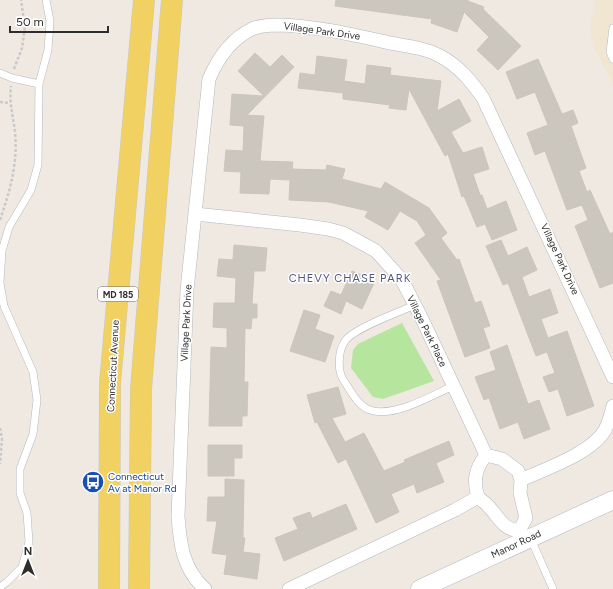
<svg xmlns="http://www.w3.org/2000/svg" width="613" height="589" font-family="Figtree,sans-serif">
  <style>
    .education { fill: #f0e6d1 }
    .green { fill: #b6e59e }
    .building { fill: #cbc7bf; stroke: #cbc5ba }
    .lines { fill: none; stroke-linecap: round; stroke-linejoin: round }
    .lane-casing { stroke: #b4b7c1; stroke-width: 8 }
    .street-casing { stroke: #b4b7c1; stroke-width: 14 }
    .secondary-casing { stroke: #b4b7c1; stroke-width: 19 }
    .primary-casing { stroke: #c9c9c9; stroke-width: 22 }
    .path { stroke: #c9c9c9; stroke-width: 2.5; stroke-dasharray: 3 2; stroke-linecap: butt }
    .lane { stroke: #fff; stroke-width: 7 }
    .street { stroke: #fff; stroke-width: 13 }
    .secondary { stroke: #fff; stroke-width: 18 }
    .primary { stroke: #f2d163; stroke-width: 21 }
    .labels { text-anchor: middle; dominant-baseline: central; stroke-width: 3; stroke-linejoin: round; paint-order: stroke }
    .shield { fill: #fff; stroke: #6d6d6d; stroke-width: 1 }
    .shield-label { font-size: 9px; font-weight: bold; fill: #2e2e2e }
    .street-label { font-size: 10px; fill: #2e2e2e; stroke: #fff }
    .transit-label { font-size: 10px; fill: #164399; stroke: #fff; text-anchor: start }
    .neighbourhood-label { font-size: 11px; letter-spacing: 1px; fill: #4d5680; stroke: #fff }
  </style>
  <rect width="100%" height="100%" fill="#efe9e1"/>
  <!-- education -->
  <path class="education" d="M595,0H613V84L594,47L590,29Z"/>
  <!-- green -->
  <path class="green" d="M402,323L434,381L383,399L373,397L351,368L353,350L358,344Z"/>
  <!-- building -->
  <path class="building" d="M336,0H468V1L484,7L483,9L521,46L498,70L477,50L489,37L464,12L457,32L431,23L432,19L335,6Z
    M255,53L270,67L282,55L294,67L247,115L264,116L260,161L293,162L292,169L326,170L327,165L345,169L342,179L381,189L385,182L429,208L447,233L441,238L457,260L459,259L475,303L481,301L490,326L483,328L490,348L465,357L437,281L441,280L415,243L426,235L417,221L400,211L388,230L365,217L368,211L329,202L289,200L290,180L270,179L269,194L240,193L241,172L224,171L226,150L243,151L244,126L230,125L232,94L264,96L238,71Z
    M317,56L347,60L344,81L365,84L367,65L391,68L390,75L441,81L437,111L459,99L471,121L451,132L463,153L482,147L489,169L473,174L480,195H482L487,209L506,201L517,230L492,240L485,224L477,227L464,196L462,197L448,154L445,156L409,89L406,110L389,108L390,105L343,99V93L298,88L300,73L315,75Z
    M538,59L562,114L573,110L578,123L571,126L586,168L579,171L587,192L590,190L610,234L613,232V283L600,288L575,226L588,220L582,205L567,210L545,151L535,155L527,133L548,125L535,92L517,99L506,72Z
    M501,240L508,256L527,247L537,270L522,277L529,297L550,289L558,313L541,319L548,338L567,331L594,406L567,416L558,389L549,392L543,377L555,373L547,352L536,356L508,283L503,285L486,246Z
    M234,245L267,248L265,271H254L252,304H257V318H252L251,329L245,328L244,382H248L247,416H242V426H209L211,347L227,348V328L213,327L214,303H235L236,278L217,276L219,259L233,260Z
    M352,271L375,281L362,309L346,301L341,314L324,306L331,291L341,295Z
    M304,310L320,315L315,329L334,336L325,362L290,351Z
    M507,345L528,404L539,400L550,429L524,439L518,422L500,429L489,398L484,400L475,377L496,370L490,352Z
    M338,387L346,414L332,418L345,442L364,433L384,471L405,462L404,460L449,441L454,455L436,463L444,482L417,493L414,484L391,494L399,512L376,523L346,459L338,463L317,422L315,423L307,395Z
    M208,445H242V458H234V476H208Z
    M225,479L244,480L243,538H245L243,552L260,554L257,579L224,574L227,555L212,553L217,521H207L208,497H225Z
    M346,504L357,529L284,561L275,538L298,529L293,518L310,512L312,518Z"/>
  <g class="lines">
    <!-- lane casing -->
    <g class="lane-casing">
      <path id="lane" d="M613,28L610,52L613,59
        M0,73L12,78L39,84
        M0,282L2,251L9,227L31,190L38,165L39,84L48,50L50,21L46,0
        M0,283L4,306L33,372L37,400L33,434L20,469V493L27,513L29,542L22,567L7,582L0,587
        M415,305C399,312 354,328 345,341C338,351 337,371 344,381C351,391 358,406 370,410C394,418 431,396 453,386
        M530,537L553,589"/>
    </g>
    <!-- street casing -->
    <g class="street-casing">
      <path id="street" d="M195,214L300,225L328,229L343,233L376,251L402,280L423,321L486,455
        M486,455C475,469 473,481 478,497C482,501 487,504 490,508C500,519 503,529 519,531
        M486,455L502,459L518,471L521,480L520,493L526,518L519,531
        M521,480C545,469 592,453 605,430C609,422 611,414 613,406
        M205,589C183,569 180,545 178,516L187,290L209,79C218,58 231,39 252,29C259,26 272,25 279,25C316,26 354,35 390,43C407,46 425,48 440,56C459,66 471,81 483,98L613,377
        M289,589L455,510L478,497"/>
    </g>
    <!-- secondary casing -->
    <g class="secondary-casing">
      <path id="secondary" d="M420,589L613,500"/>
    </g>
    <!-- primary casing -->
    <g class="primary-casing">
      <path id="primary" d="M109,589L110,383L144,0
        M139,589L141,389L172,0"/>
    </g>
    <!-- path -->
    <path class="path" d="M14,69L22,48L25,27L21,0
      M0,102L9,103
      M0,220C10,191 18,163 15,132C13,115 9,104 11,86
      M0,428L2,439L0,464"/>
    <!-- lane -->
    <use href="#lane" class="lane"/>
    <!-- street -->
    <use href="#street" class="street"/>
    <!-- secondary -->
    <use href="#secondary" class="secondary"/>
    <!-- primary -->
    <use href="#primary" class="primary"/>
  </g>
  <!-- icons -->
  <defs>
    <g id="bus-disc" transform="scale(1.15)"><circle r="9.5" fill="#1a4fb4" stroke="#fff"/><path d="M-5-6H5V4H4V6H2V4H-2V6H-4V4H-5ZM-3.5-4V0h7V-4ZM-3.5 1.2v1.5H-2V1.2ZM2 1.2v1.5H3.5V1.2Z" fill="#fff"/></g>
  </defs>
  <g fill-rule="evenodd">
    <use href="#bus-disc" x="93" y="482"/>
  </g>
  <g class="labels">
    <!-- shield labels -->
    <rect class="shield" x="98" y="287" width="40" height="14" rx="3"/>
    <g class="shield-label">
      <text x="118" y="294">MD 185</text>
    </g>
    <!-- street labels -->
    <g class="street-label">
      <text transform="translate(322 31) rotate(8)">Village Park Drive</text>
      <text transform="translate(560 259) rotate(65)">Village Park Drive</text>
      <text transform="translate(186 323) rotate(-87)">Village Park Drive</text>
      <text transform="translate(427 331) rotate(64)">Village Park Place</text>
      <text transform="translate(113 366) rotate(-87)">Connecticut Avenue</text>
      <text transform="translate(516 544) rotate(-25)">Manor Road</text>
    </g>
    <!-- transit labels -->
    <g class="transit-label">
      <text x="108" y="476">Connecticut<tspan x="108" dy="12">Av at Manor Rd</tspan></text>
    </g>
    <!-- neighbourhood labels -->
    <g class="neighbourhood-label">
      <text x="350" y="278">CHEVY CHASE PARK</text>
    </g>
  </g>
  <!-- north arrow -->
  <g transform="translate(28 561)" stroke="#ffffff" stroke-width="3" paint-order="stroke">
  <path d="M0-3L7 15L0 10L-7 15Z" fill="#2e2e2e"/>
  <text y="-6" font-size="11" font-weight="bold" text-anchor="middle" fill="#2e2e2e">N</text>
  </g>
  <!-- scale -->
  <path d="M10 26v6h98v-6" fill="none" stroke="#2e2e2e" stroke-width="2"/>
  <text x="16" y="26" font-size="12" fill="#2e2e2e" stroke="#ffffff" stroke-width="3" paint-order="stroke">50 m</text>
</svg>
